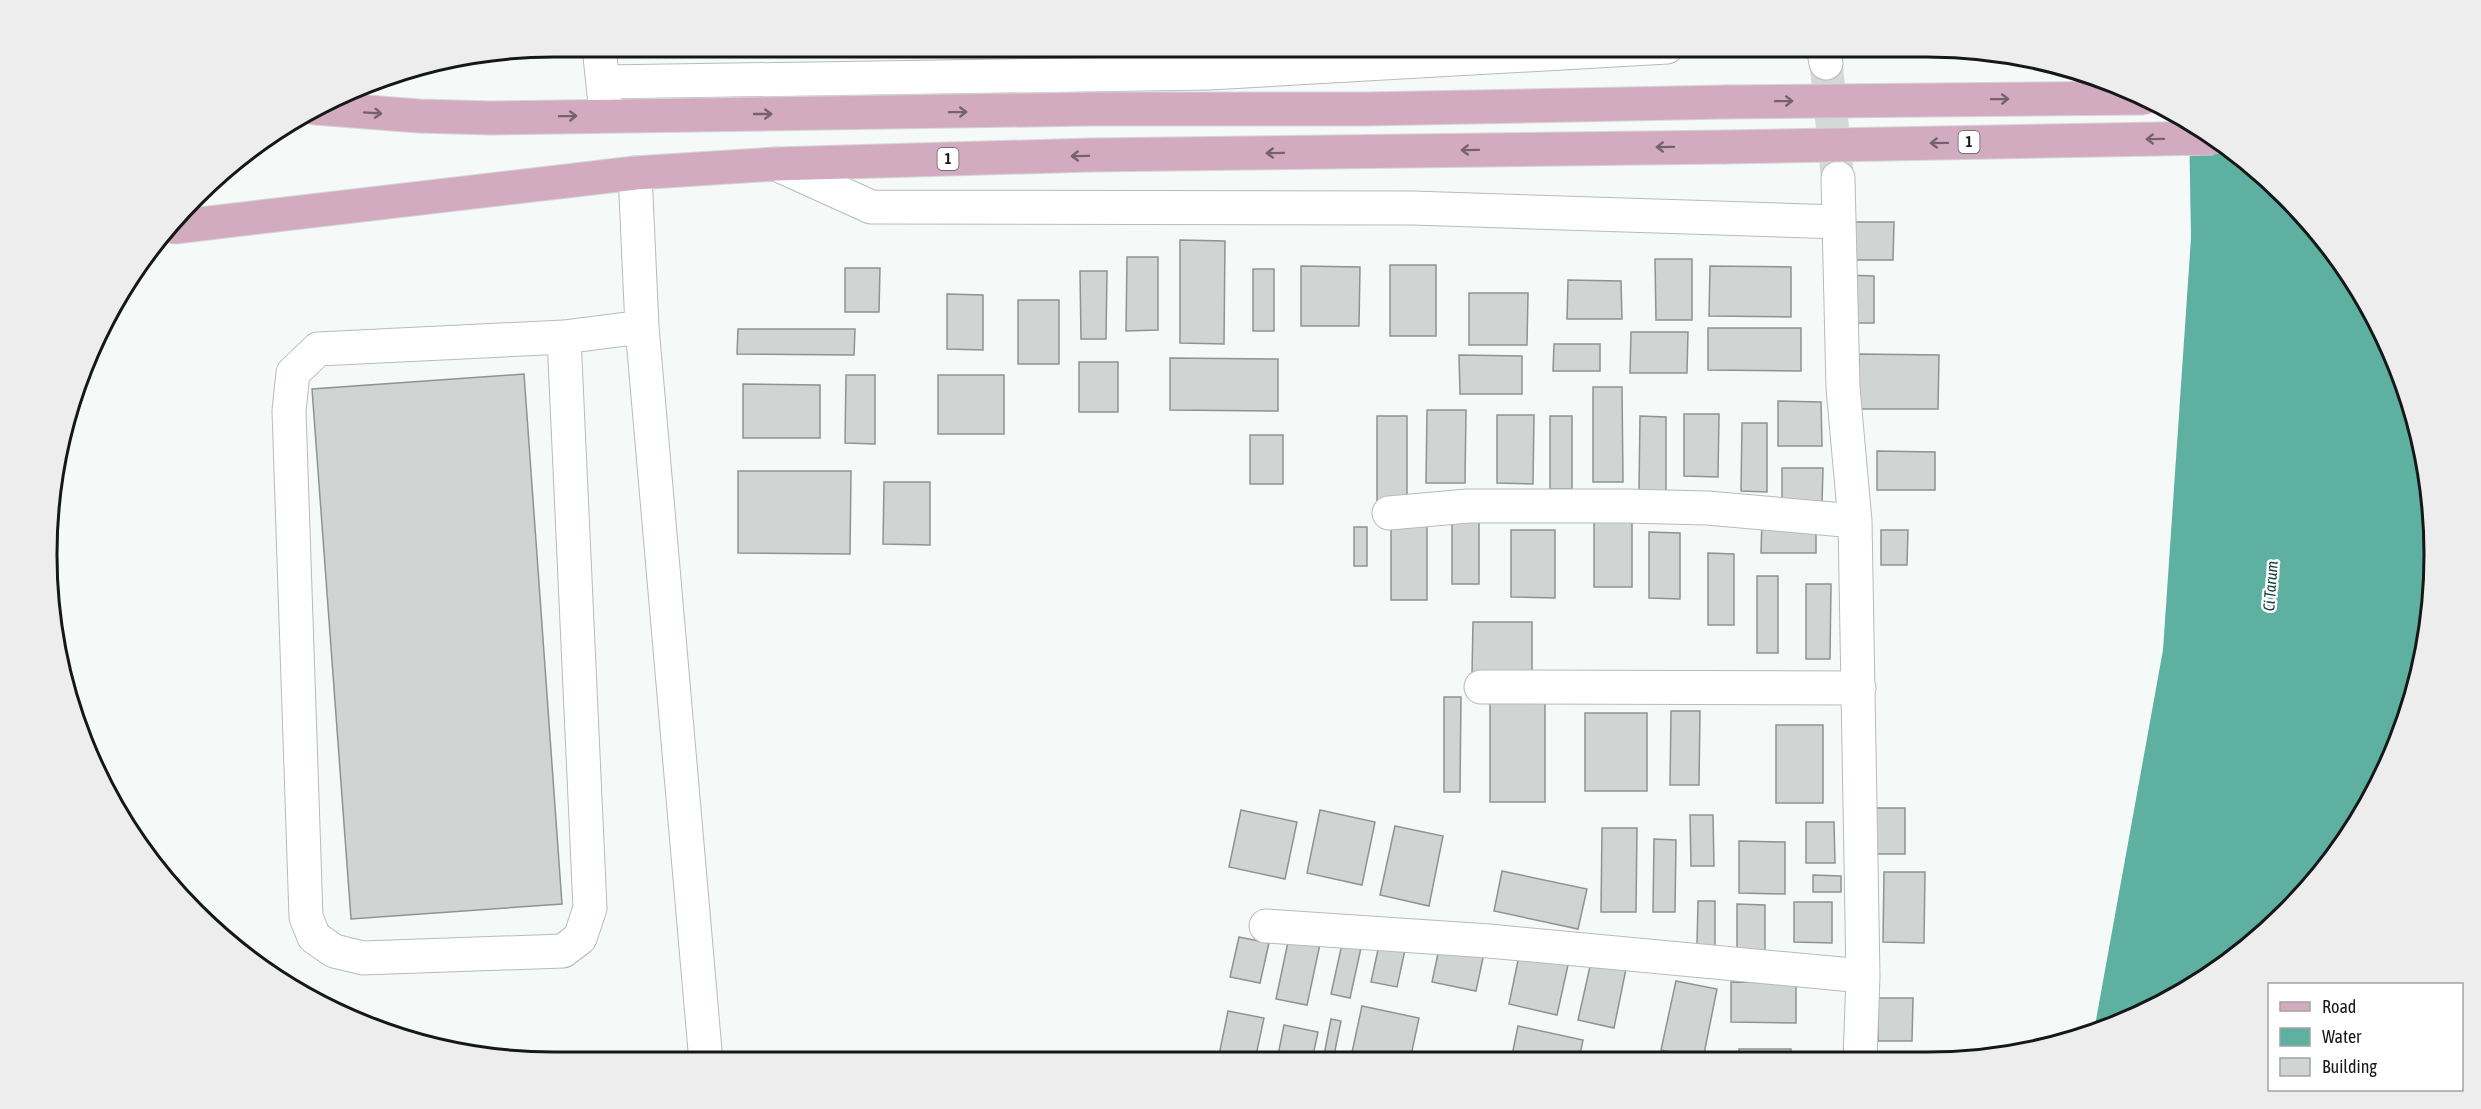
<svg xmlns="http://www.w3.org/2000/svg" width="2481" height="1109" font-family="'Asap Condensed',sans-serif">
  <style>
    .water { fill: #5eb1a1 }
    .building { fill: #d0d4d3; stroke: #8f9392; stroke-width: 1.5 }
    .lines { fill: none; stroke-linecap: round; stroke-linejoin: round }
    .minor-tunnel { stroke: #d4d8d7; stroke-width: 33; stroke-dasharray: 33 16; stroke-linecap: butt }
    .minor-casing { stroke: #b7bbba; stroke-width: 35 }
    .major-casing { stroke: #d5d5d5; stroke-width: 35 }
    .minor { stroke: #fff; stroke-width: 33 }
    .major { stroke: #d3abc1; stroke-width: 33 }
    .major-bridge-casing { stroke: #d5d5d5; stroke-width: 35; stroke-linecap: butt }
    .major-bridge { stroke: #d3abc1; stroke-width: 33 }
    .oneway { stroke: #74626c }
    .labels { text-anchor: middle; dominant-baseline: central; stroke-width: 5; stroke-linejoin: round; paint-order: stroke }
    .shield { fill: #fff; stroke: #5c5d5d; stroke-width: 1.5 }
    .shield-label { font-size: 14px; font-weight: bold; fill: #161817 }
    .water-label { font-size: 16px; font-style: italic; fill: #143c35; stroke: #fff }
    .rim { fill: none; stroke: #161817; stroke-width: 3 }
  </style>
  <rect width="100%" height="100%" fill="#f5faf9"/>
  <!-- water -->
  <path class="water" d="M2189,121L2262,173L2330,246L2382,330L2417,423L2433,522L2430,621L2407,718L2349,837L2261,937L2121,1024L2094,1031L2163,650L2191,238Z"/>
  <!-- building -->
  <path class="building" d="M1850,222H1894L1893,260H1850Z
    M1180,240L1225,241L1224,344L1180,343Z
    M1127,257H1158V330L1126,331Z
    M1655,259H1692V320H1656Z
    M1390,265H1436V336H1390Z
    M1301,266L1360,267L1359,326H1301Z
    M1710,266L1791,267V317L1709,316Z
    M845,268H880L879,312H845Z
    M1253,269H1274V331H1253Z
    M1080,271H1107L1106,339H1081Z
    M1845,275L1874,276V323H1845Z
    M1568,280L1621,281L1622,319H1567Z
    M1469,293H1528L1527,345H1469Z
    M947,294L983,295V350L947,349Z
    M1018,300H1059V364H1018Z
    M1708,328H1801V371L1708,370Z
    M738,329H855L854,355L737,354Z
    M1631,332H1688L1687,373H1630Z
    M1554,344H1600V371H1553Z
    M1859,354L1939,355L1938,409H1858Z
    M1459,355L1522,356V394H1460Z
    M1170,358L1278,359V411L1170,410Z
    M1079,362H1118V412H1079Z
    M524,374L562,904L351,919L312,389Z
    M846,375H875V444L845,443Z
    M938,375H1004V434H938Z
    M743,384L820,385V438H743Z
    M1593,387H1622L1623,482H1593Z
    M1778,401L1821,402L1822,446H1778Z
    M1427,410H1466L1465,483H1426Z
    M1684,414H1719L1718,477L1684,476Z
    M1497,415H1534L1533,484L1497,483Z
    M1377,416H1407V502H1377Z
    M1550,416H1572V489H1550Z
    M1640,416L1666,417V491H1639Z
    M1742,423H1767V492L1741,491Z
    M1250,435H1283V484H1250Z
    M1877,451L1935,452V490H1877Z
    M1782,468H1823L1822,504H1782Z
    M738,471H851L850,554L738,553Z
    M884,482H930V545L883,544Z
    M1594,509L1632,510V587H1594Z
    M1452,510H1479V584H1452Z
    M1762,519L1816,520V553H1761Z
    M1391,522L1427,523V600H1391Z
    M1354,527H1367V566H1354Z
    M1511,530H1555V598L1511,597Z
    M1881,530H1908L1907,565H1881Z
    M1649,532L1680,533V599L1649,598Z
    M1708,553L1734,554V625H1708Z
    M1757,576H1778V653H1757Z
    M1806,584H1831L1830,659H1806Z
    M1473,622H1532V674H1472Z
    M1490,695H1545V802H1490Z
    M1444,697H1461L1460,792H1444Z
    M1671,711H1700L1699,785H1670Z
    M1585,713H1647V791H1585Z
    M1776,725H1823V803H1776Z
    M1874,808H1905V854H1873Z
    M1241,810L1297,822L1285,879L1229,867Z
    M1320,810L1375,822L1362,885L1307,873Z
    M1690,815H1713L1714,866H1691Z
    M1806,822H1834L1835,863H1806Z
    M1395,826L1443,836L1429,906L1380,895Z
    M1602,828H1637L1636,912H1601Z
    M1654,839L1676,840L1675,912H1653Z
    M1739,841L1785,842V894L1739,893Z
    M1502,871L1587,889L1578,929L1494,911Z
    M1884,872H1925L1924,943L1883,942Z
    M1813,875L1841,876V892H1813Z
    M1698,901H1715V946L1697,945Z
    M1794,902H1832V943L1794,942Z
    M1737,904L1765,905V951L1737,950Z
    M1239,937L1269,943L1260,983L1230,977Z
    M1289,937L1320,944L1307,1005L1276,999Z
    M1342,944L1361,948L1350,998L1331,994Z
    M1440,944L1484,953L1476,991L1432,982Z
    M1379,945L1405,950L1397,987L1371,982Z
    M1521,946L1570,956L1557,1015L1509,1004Z
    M1591,962L1626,969L1614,1028L1578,1020Z
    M1676,981L1717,989L1703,1059L1661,1050Z
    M1731,982L1796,983V1023L1731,1022Z
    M1878,998H1913L1912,1041H1878Z
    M1362,1006L1419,1018L1410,1060H1365L1351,1057Z
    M1228,1011L1264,1018L1255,1060H1218Z
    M1331,1019L1341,1021L1333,1060H1323Z
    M1284,1025L1318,1032L1312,1060H1277Z
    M1518,1026L1583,1040L1579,1059L1511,1060Z
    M1739,1049H1791V1059H1739Z"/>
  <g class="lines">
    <!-- minor-tunnel -->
    <path class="minor-tunnel" d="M1826,63L1837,173"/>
    <!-- minor casing -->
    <g class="minor-casing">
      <path id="minor" d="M599,47L605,104
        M1823,47L1826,63
        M603,82L1210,73L1667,47
        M776,164L871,207L1413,208L1839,222
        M635,173L642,327L706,1062
        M1838,178L1843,388L1855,521L1863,976L1860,1059
        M564,337L590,908L580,938L563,951L363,958L334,951L314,937L306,917L289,411L293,373L318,349L564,337L642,327
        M1389,513L1468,506H1626L1707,508L1855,521
        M1481,687L1859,688
        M1266,926L1489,941L1863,976"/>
    </g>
    <!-- major casing -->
    <g class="major-casing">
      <path id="major" d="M315,108L419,116L492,118L1091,109H1366L1726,102
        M175,227L635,173L776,164L1091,155L1724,147"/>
    </g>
    <!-- minor -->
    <use href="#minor" class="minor"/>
    <!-- major -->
    <use href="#major" class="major"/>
    <!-- major-bridge casing -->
    <g class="major-bridge-casing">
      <path id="major-bridge" d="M1726,102L2144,98
        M1724,147L2213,138"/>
    </g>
    <!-- major-bridge -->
    <use href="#major-bridge" class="major-bridge"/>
  </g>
  <!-- one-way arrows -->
  <defs><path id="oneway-shaft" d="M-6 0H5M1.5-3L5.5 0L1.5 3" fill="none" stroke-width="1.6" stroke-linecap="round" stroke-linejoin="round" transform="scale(1.5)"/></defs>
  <g class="oneway">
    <use href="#oneway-shaft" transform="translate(2000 99) rotate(-1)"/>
    <use href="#oneway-shaft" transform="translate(1784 101) rotate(-1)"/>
    <use href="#oneway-shaft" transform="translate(958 112) rotate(-1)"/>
    <use href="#oneway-shaft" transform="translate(373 113) rotate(4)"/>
    <use href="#oneway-shaft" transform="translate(763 114)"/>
    <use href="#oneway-shaft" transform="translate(568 116) rotate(-1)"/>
    <use href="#oneway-shaft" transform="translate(2155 139) rotate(179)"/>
    <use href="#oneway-shaft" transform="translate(1939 143) rotate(179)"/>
    <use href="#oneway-shaft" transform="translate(1665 147) rotate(179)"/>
    <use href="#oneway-shaft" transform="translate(1470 150) rotate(179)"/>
    <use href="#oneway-shaft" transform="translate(1275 153) rotate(179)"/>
    <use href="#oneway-shaft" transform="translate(1080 156) rotate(179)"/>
  </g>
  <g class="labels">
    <!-- shield labels -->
    <g class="shield">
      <rect x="1958.5" y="131" width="21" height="22" rx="4.5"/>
      <rect x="937.5" y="148" width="21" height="22" rx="4.5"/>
    </g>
    <g class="shield-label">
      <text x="1969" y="142">1</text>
      <text x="948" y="159">1</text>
    </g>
    <!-- water labels -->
    <g class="water-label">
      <text transform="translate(2270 586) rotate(-86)">Ci Tarum</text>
    </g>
  </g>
  <!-- crop -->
  <path d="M0 0H2481V1109H0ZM554 57H1927A497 497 0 0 1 2424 554V555A497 497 0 0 1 1927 1052H554A497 497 0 0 1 57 555V554A497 497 0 0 1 554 57Z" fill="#ecedec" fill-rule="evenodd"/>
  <path class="rim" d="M554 57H1927A497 497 0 0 1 2424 554V555A497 497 0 0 1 1927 1052H554A497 497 0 0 1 57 555V554A497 497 0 0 1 554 57Z"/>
  <!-- legend -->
  <rect x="2268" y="983" width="195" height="108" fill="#ffffff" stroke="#a2a3a2" stroke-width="1.5"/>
  <rect x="2280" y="1002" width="30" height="9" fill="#d3abc1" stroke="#a2a3a2" stroke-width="1.5"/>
  <text x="2322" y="1013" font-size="18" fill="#161817">Road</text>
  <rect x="2280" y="1028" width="30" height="18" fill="#5eb1a1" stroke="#a2a3a2" stroke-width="1.5"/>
  <text x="2322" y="1043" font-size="18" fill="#161817">Water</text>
  <rect x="2280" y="1058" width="30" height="18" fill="#d0d4d3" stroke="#a2a3a2" stroke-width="1.5"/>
  <text x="2322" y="1073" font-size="18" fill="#161817">Building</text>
</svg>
